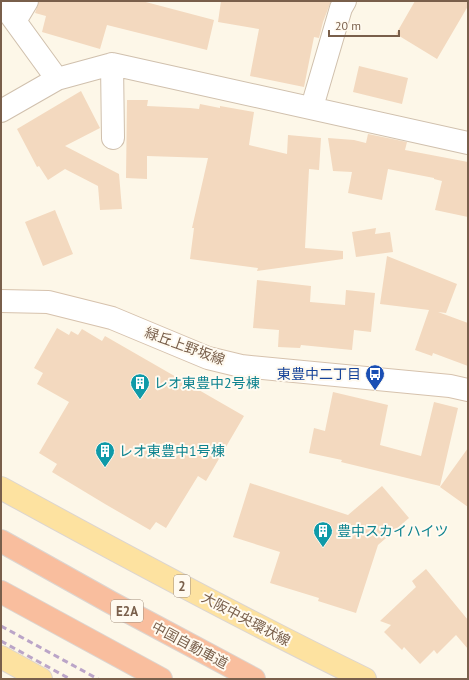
<svg xmlns="http://www.w3.org/2000/svg" width="469" height="680" font-family="'PT Sans','Noto Sans JP',sans-serif">
  <style>
    .building { fill: #f3d9bf }
    .lines { fill: none; stroke-linecap: round; stroke-linejoin: round }
    .street-casing { stroke: #d0c0ad; stroke-width: 24 }
    .secondary-casing { stroke: #d6c2ad; stroke-width: 24 }
    .primary-casing { stroke: #dcd5d0; stroke-width: 24 }
    .highway-casing { stroke: #dcd5d0; stroke-width: 24 }
    .street { stroke: #fff; stroke-width: 22 }
    .secondary { stroke: #fff; stroke-width: 22 }
    .primary { stroke: #fde2a0; stroke-width: 22 }
    .highway { stroke: #f9be9e; stroke-width: 22 }
    .rail { stroke: #bba5c8; stroke-width: 3; stroke-dasharray: 6 4; stroke-linecap: butt }
    .labels { text-anchor: middle; dominant-baseline: central; stroke-width: 4; stroke-linejoin: round; paint-order: stroke }
    .shield { fill: #fffaf0; stroke: #a18e7c; stroke-width: 1 }
    .shield-label { font-size: 13px; font-weight: bold; fill: #795f4b }
    .street-label { font-size: 14px; fill: #795f4b; stroke: #fffaf0 }
    .transit-label { font-size: 14px; fill: #164399; stroke: #fffaf0; text-anchor: end }
    .culture-label { font-size: 14px; fill: #0d838f; stroke: #fffaf0; text-anchor: start }
  </style>
  <rect width="100%" height="100%" fill="#fdf7e8"/>
  <!-- building -->
  <path class="building" d="M39,1H142L214,20L207,50L107,25L100,49L42,32L46,16L35,13Z
    M221,1H331L323,22L319,38L314,37L304,87L250,76L259,29L218,22Z
    M415,1H468V6L437,59L396,34Z
    M359,66L408,78L402,104L353,92Z
    M81,91L100,128L65,146L119,174L122,209L100,210L98,186L65,169L48,180L39,166L37,167L17,129Z
    M127,100H148L147,106L190,108L199,109L200,104L220,108V106L254,112L249,145L287,154L288,135L321,138L319,170L309,169L305,248L343,251V259L257,271L258,268L190,259L194,228H192L208,158L147,156V179L126,178Z
    M368,134L407,142L405,150L468,162V217L435,210L442,181L434,179V178L388,169L382,200L348,193L352,172L333,171L328,138L354,140L366,143Z
    M55,210L73,254L43,266L25,222Z
    M376,228L375,234L390,232L393,252L356,257L352,232Z
    M387,256L457,284L446,313L438,312L468,323V366L433,353L432,356L415,350L429,310L380,304Z
    M257,280L311,286L310,302L345,305L346,290L375,293L371,332L354,330L352,350L301,345L300,348L278,347L279,330L253,328Z
    M57,328L69,335L71,331L78,335L82,329L102,341L105,336L244,416L206,481L198,476L166,528L156,522L150,530L105,504L52,472L57,464L39,453L69,402L37,384L43,373L34,368Z
    M333,392L388,405L380,445L421,456L434,402L458,408L440,486L341,462L342,460L309,453L314,428L325,431Z
    M468,448V507L440,487Z
    M250,483L348,515L382,486L409,518L378,545L356,613L318,601L319,598L270,583L280,552L233,537Z
    M426,569L468,620V649L456,635L437,654L434,650L420,664L404,647L402,650L384,632L391,625L380,621L416,587L412,581Z"/>
  <g class="lines">
    <!-- street casing -->
    <g class="street-casing">
      <path id="street" d="M1,2L57,79
        M15,21L27,1
        M112,64L113,138
        M312,107L341,8L345,1
        M1,111L57,79L112,64L468,143"/>
    </g>
    <!-- secondary casing -->
    <g class="secondary-casing">
      <path id="secondary" d="M1,301L48,302L112,318L208,358L241,366L450,386L468,390"/>
    </g>
    <!-- primary casing -->
    <g class="primary-casing">
      <path id="primary" d="M1,488C121,554 242,619 365,679
        M1,657L41,679"/>
    </g>
    <!-- highway casing -->
    <g class="highway-casing">
      <path id="highway" d="M1,541L110,602L254,679
        M1,592L161,679"/>
    </g>
    <!-- street -->
    <use href="#street" class="street"/>
    <!-- secondary -->
    <use href="#secondary" class="secondary"/>
    <!-- primary -->
    <use href="#primary" class="primary"/>
    <!-- highway -->
    <use href="#highway" class="highway"/>
    <!-- rail -->
    <path class="rail" d="M1,626L98,679
      M1,641L70,679"/>
  </g>
  <!-- icons -->
  <defs>
    <g id="bus-pin" transform="scale(1)"><path d="M0 17L-7.5 6A9.5 9.5 0 1 1 7.5 6Z" fill="#1a4fb4" stroke="#fffaf0"/><path d="M-5-6H5V4H4V6H2V4H-2V6H-4V4H-5ZM-3.5-4V0h7V-4ZM-3.5 1.2v1.5H-2V1.2ZM2 1.2v1.5H3.5V1.2Z" fill="#fff"/></g>
    <g id="building-pin" transform="scale(1)"><path d="M0 17L-7.5 6A9.5 9.5 0 1 1 7.5 6Z" fill="#0f9aa8" stroke="#fffaf0"/><path d="M-4-6H4V6H1V3H-1V6H-4ZM-2.5-4.3h1.7v1.8h-1.7ZM.8-4.3h1.7v1.8H.8ZM-2.5-1h1.7V.8h-1.7ZM.8-1h1.7V.8H.8Z" fill="#fff"/></g>
  </defs>
  <g fill-rule="evenodd">
    <use href="#bus-pin" x="375" y="374"/>
    <use href="#building-pin" x="140" y="383"/>
    <use href="#building-pin" x="105" y="451"/>
    <use href="#building-pin" x="323" y="531"/>
  </g>
  <g class="labels">
    <!-- shield labels -->
    <g class="shield">
      <rect x="174" y="575" width="16" height="22" rx="3"/>
      <rect x="111" y="600" width="32" height="22" rx="3"/>
    </g>
    <g class="shield-label">
      <text x="182" y="586">2</text>
      <text x="127" y="611">E2A</text>
    </g>
    <!-- street labels -->
    <g class="street-label">
      <text transform="translate(185 346) rotate(20)">緑丘上野坂線</text>
      <text transform="translate(246 619) rotate(28)">大阪中央環状線</text>
      <text transform="translate(190 645) rotate(28)">中国自動車道</text>
    </g>
    <!-- transit labels -->
    <g class="transit-label">
      <text x="361" y="374">東豊中二丁目</text>
    </g>
    <!-- culture labels -->
    <g class="culture-label">
      <text x="154" y="383">レオ東豊中2号棟</text>
      <text x="119" y="451">レオ東豊中1号棟</text>
      <text x="337" y="531">豊中スカイハイツ</text>
    </g>
  </g>
  <!-- border -->
  <rect width="469" height="680" fill="none" stroke="#795f4b" stroke-width="4"/>
  <!-- scale -->
  <path d="M329 30v6h70v-6" fill="none" stroke="#795f4b" stroke-width="2"/>
  <text x="335" y="30" font-size="12" fill="#795f4b" stroke="#fffaf0" stroke-width="3" paint-order="stroke">20 m</text>
</svg>
